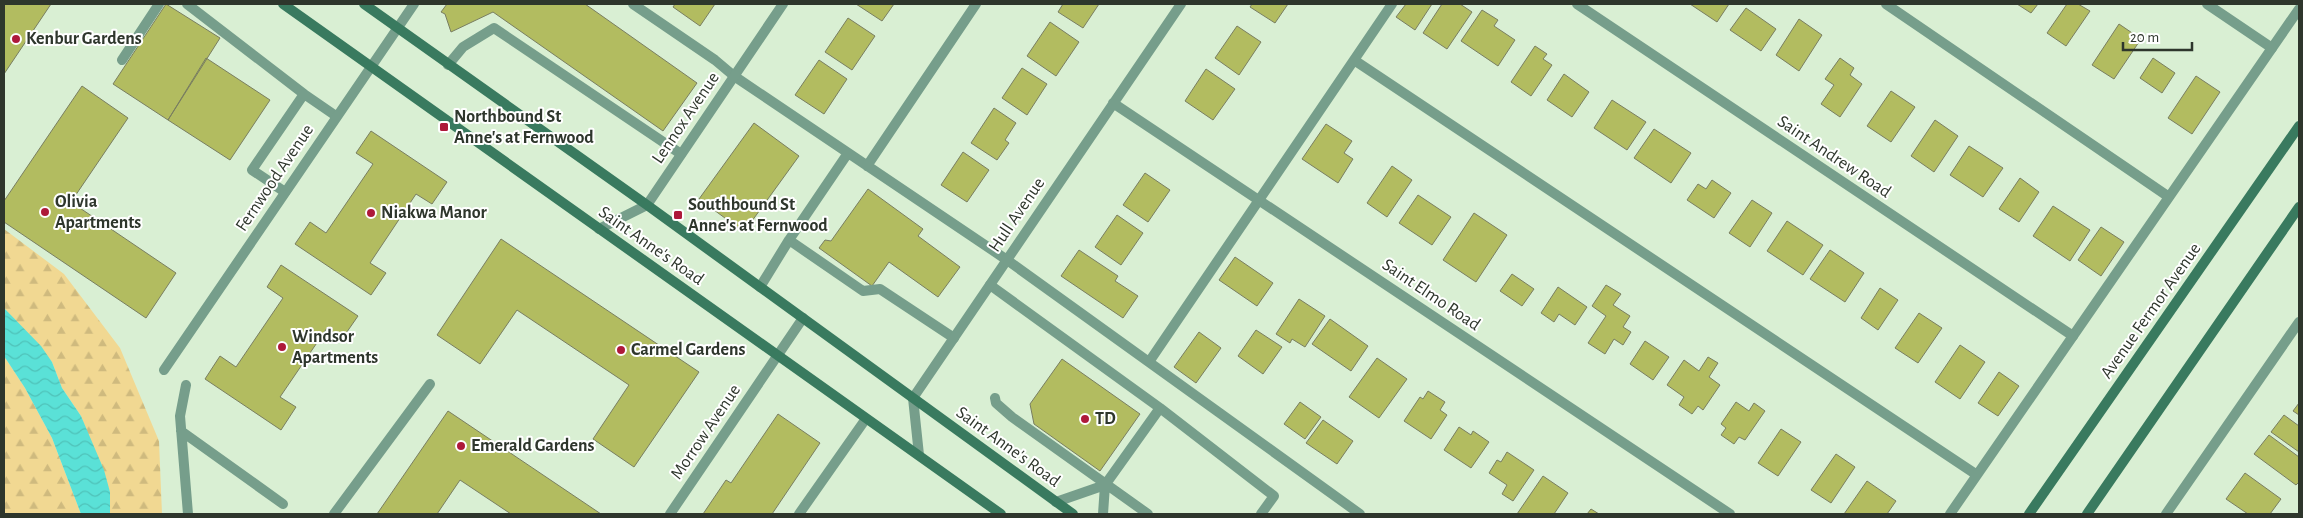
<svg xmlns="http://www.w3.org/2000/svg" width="2303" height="518" font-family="'Alegreya Sans',sans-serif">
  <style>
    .forest { fill: url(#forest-firs) }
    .water { fill: url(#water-waves) }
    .building { fill: #b2bc60; stroke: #797e61 }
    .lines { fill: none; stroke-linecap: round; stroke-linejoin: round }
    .lane { stroke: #769e8b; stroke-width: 10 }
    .street { stroke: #769e8b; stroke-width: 10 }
    .secondary { stroke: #397a5f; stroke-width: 10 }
    .poi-dot { fill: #ae193a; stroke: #fff; stroke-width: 2 }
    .labels { text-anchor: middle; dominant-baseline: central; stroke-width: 4; stroke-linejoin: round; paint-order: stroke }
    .poi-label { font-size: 18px; font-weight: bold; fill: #2e362c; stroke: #fff; text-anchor: start }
    .street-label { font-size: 18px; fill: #2e362c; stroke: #fff }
  </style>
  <defs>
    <pattern id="forest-firs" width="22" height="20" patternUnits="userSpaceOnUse" patternTransform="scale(1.25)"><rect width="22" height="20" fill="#f1d892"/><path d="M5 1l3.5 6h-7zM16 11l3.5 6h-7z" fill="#cfba7e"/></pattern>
    <pattern id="water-waves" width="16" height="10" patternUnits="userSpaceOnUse" patternTransform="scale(1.25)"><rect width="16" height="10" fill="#5ae1d7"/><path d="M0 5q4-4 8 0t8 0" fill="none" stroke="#4fc2b9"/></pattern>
  </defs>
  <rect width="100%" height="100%" fill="#d9efd3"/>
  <!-- forest -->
  <path class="forest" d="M4,229L64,274L120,348L159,441L162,514H110V492L81,416L62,388L52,362L4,308Z
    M4,356L25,388L52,438L81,514H4Z"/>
  <!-- water -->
  <path class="water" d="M4,308L41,346L52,362L62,388L81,416L104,470L110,492V514H81L52,438L25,388L4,356Z"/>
  <!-- building -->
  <path class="building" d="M4,4H51L4,74Z
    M166,4L220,38L168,120L113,84Z
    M447,4H585L697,83L663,131L493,12L451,32L445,14L441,12Z
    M675,4H715L700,26L673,7Z
    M856,4H894L882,21Z
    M1063,4H1099L1083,28L1058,12Z
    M1252,4H1288L1275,23L1250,7Z
    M1406,4H1432L1415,30L1396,17Z
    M1442,4H1460L1472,12L1447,49L1423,33Z
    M1690,4H1729L1717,22Z
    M2017,4H2038L2031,13Z
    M2067,4H2078L2090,11L2066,46L2047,33Z
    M1746,8L1776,29L1761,51L1730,30Z
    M1482,10L1498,20L1494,26L1515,40L1498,66L1461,41Z
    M848,18L875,36L852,70L825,52Z
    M1799,19L1822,35L1799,71L1776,55Z
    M1050,22L1079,42L1056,76L1027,56Z
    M2119,24L2141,39L2114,79L2092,65Z
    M1237,26L1261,42L1239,75L1215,58Z
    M1535,46L1547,54L1543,59L1552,65L1531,96L1511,82Z
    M206,58L270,100L230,160L168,120Z
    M1840,58L1854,68L1850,75L1862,84L1840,117L1821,104L1834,85L1825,79Z
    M2153,58L2175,73L2162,93L2140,78Z
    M819,60L847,79L824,114L795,95Z
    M1022,68L1047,84L1027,115L1002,98Z
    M1206,69L1235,89L1213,120L1185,101Z
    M1564,74L1589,92L1572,117L1547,100Z
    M2196,76L2220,92L2192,134L2168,118Z
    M82,86L128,118L71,202L176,273L146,318L4,222V201Z
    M1891,91L1915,107L1891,142L1867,126Z
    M1612,100L1646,122L1627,150L1594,128Z
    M994,108L1016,123L1005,140L1009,143L997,160L971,143Z
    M1935,120L1958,136L1934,172L1911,156Z
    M754,123L799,156L744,232L699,199Z
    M1326,124L1352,141L1344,153L1353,159L1338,183L1302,159Z
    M1654,129L1691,153L1671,183L1634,158Z
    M371,131L447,182L432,204L416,194L370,263L386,273L371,295L295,244L310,222L326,233L373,164L356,153Z
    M1969,146L2003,168L1983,197L1950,175Z
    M963,152L989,170L967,202L941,185Z
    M1392,166L1412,180L1387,217L1367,203Z
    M1145,173L1170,190L1148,222L1123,205Z
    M2020,178L2039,192L2019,222L1999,209Z
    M1712,180L1731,193L1714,218L1687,200L1698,184L1706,189Z
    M868,189L923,229L918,236L960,267L938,297L889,262L872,286L819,248L825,240L831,241Z
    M1418,195L1451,217L1432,245L1399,223Z
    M1752,200L1772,213L1750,247L1729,233Z
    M2053,206L2090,230L2070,261L2033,236Z
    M1474,213L1507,235L1476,282L1443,260Z
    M1117,215L1143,233L1121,265L1095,247Z
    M1787,221L1823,245L1803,275L1767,251Z
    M2101,227L2124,242L2101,276L2078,260Z
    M501,239L699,372L634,467L593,439L629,385L517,310L480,364L437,335Z
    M1079,250L1118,276L1115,281L1138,296L1123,318L1061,276Z
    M1830,250L1864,273L1845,302L1810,279Z
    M1235,257L1273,283L1257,306L1219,280Z
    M281,265L358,316L342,339L327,328L280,397L296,407L281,430L205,379L220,356L236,367L283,298L267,287Z
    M1512,274L1534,289L1522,306L1500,291Z
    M1606,285L1621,294L1613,305L1630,316L1623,327L1631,332L1623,345L1614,339L1605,354L1588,343L1606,316L1592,306Z
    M1558,287L1587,307L1575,325L1559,314L1554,322L1541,313Z
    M1880,288L1898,300L1878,330L1861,318Z
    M1299,299L1325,316L1305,347L1292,339L1290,343L1276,334Z
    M1919,313L1942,328L1918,363L1895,348Z
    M1330,319L1368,346L1351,371L1312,344Z
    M1256,330L1282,347L1263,374L1238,356Z
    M1199,332L1221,348L1196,383L1174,367Z
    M1645,341L1669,357L1653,380L1630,364Z
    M1960,345L1985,362L1960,399L1935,382Z
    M1708,357L1718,363L1709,377L1720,385L1703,410L1698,406L1692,414L1679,405L1684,397L1667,385L1684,360L1699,371Z
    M1377,358L1407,379L1379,418L1349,397Z
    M1062,359L1140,414L1100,471L1034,424L1030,404Z
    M1999,372L2019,386L1998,416L1978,403Z
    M1428,391L1445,402L1440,410L1447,415L1431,439L1404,421L1420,397L1423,399Z
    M1300,402L1321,417L1305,439L1284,424Z
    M1736,402L1749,411L1754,403L1765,411L1745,440L1739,437L1734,444L1721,435L1726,428L1721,424Z
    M2299,403V415L2293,411Z
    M448,411L601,514H511L460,480L437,514H377Z
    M778,414L820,443L772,514H703L726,480L731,483Z
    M2284,415L2299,426V452L2271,432Z
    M1323,420L1353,441L1337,464L1306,443Z
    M1459,427L1471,435L1473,431L1489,442L1471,468L1444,450Z
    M1781,429L1801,442L1778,476L1758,463Z
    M2269,435L2299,457V482L2296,485L2254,454Z
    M1507,452L1534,470L1513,501L1502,494L1507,485L1489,473L1497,460L1501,462Z
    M1836,454L1855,467L1831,503L1811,490Z
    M2245,473L2281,499L2270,514H2248L2226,499Z
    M1543,476L1568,493L1554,514H1517Z
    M1867,481L1896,501L1887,514H1844Z
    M1591,509L1599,514H1587Z"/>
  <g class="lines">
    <!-- lane -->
    <path class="lane" d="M187,4L304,94
      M633,4L715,60L734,76L1007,260L1360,514
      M1886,4L2169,197
      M122,60L159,4
      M1354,60L1977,475
      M448,65L463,47L494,28L681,154
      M848,153L789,240L863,291L880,289L954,338
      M867,166L976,4
      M285,192L252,170L304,94L336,116
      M990,285L1160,408L1105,485L1103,514
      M760,287L789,240
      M1149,362L1392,4
      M186,385L180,416L188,514
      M995,398L996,403L1012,417L1148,514
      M1160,408L1274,496L1261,514
      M181,431L283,504
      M1056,502L1105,485
      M334,514L430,384
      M799,514L865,420
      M1950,514L2299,9
      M2166,514L2299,322"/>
    <!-- street -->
    <path class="street" d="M1577,4L2073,336
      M2207,4L2272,48
      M1113,103L1730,514
      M599,229L647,205L783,4
      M164,370L414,4
      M919,455L913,398L1181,4
      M670,514L803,318"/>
    <!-- secondary -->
    <path class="secondary" d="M283,4L1001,514
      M364,4L647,205L1073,514
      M2029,514L2299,126
      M2087,514L2299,207"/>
  </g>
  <!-- markers -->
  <g class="poi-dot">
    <circle cx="16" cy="39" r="5"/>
    <rect x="439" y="122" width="10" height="10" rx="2.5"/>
    <circle cx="45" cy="212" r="5"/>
    <circle cx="371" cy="213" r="5"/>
    <rect x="673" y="210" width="10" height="10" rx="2.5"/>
    <circle cx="282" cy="347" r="5"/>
    <circle cx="621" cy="350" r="5"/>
    <circle cx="1085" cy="419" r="5"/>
    <circle cx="461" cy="446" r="5"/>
  </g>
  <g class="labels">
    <!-- poi labels -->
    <g class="poi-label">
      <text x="26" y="39">Kenbur Gardens</text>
      <text x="454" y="117">Northbound St<tspan x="454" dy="21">Anne's at Fernwood</tspan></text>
      <text x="55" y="202">Olivia<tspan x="55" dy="21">Apartments</tspan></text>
      <text x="688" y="205">Southbound St<tspan x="688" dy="21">Anne's at Fernwood</tspan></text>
      <text x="381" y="213">Niakwa Manor</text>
      <text x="292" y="337">Windsor<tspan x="292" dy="21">Apartments</tspan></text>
      <text x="631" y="350">Carmel Gardens</text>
      <text x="1095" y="419">TD</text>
      <text x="471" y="446">Emerald Gardens</text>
    </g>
    <!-- street labels -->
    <g class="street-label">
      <text transform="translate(686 118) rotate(-56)">Lennox Avenue</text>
      <text transform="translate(1834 157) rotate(34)">Saint Andrew Road</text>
      <text transform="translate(275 178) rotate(-56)">Fernwood Avenue</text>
      <text transform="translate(1017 215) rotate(-56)">Hull Avenue</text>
      <text transform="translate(651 246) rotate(35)">Saint Anne's Road</text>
      <text transform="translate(1431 295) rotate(34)">Saint Elmo Road</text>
      <text transform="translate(2151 311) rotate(-55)">Avenue Fermor Avenue</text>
      <text transform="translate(706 432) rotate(-56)">Morrow Avenue</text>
      <text transform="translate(1008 447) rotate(36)">Saint Anne's Road</text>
    </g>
  </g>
  <!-- border -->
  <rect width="2303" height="518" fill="none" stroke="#2e362c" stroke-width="10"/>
  <!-- scale -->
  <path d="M2123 42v8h69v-8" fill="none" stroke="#2e362c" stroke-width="2.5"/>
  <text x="2130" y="42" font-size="15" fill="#2e362c" stroke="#ffffff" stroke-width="4" paint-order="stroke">20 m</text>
</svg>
